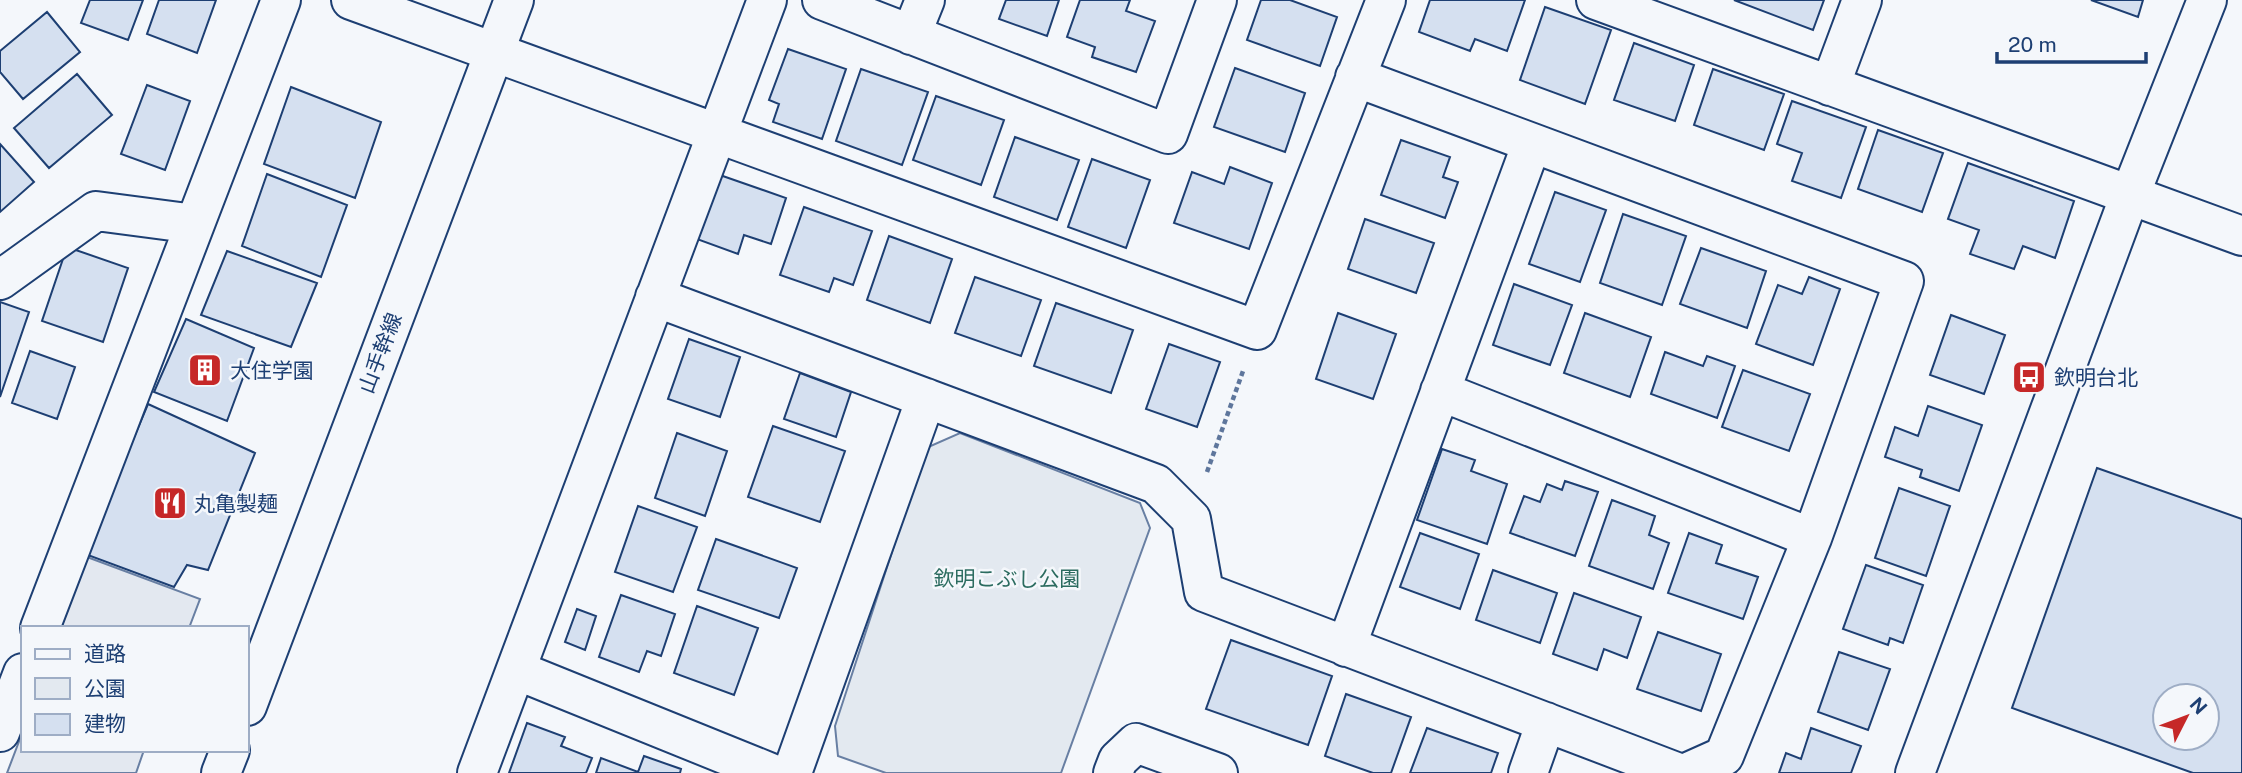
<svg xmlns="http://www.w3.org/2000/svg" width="2242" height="773" font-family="'Public Sans','Noto Sans JP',sans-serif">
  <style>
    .green { fill: #e3e9f0; stroke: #687fa3; stroke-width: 2 }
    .parking { fill: #e3e8f0; stroke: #687fa3; stroke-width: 2 }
    .building { fill: #d5e0f0; stroke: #1d3f73; stroke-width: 2; fill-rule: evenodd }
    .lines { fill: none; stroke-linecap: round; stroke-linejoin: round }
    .street-casing { stroke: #1d3f73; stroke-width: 42 }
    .secondary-casing { stroke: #1d3f73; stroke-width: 42 }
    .path { stroke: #5e769c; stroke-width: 4.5; stroke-dasharray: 5 3.5; stroke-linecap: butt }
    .street { stroke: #f4f7fb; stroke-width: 38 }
    .secondary { stroke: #f4f7fb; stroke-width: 38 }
    .labels { text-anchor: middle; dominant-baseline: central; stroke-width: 5; stroke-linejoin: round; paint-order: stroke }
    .street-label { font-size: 21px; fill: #1d3f73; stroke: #f4f7fb }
    .poi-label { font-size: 21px; fill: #1d3f73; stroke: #f4f7fb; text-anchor: start }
    .park-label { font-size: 21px; fill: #2c6c60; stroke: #f4f7fb }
  </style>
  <rect width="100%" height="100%" fill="#f4f7fb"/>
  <!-- green -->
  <path class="green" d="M960,433L1140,503L1150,528L1061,773H886L838,756L835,726L926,448Z"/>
  <!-- parking -->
  <path class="parking" d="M87,557L200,599L189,628H61Z
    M23,731V750H144L136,773H7Z"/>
  <!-- building -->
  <path class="building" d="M90,0H143L128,40L81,23Z
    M159,0H216L197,53L147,34Z
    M1006,0H1059L1047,36L999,19Z
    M1080,0H1130L1126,11L1155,21L1136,72L1092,57L1095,47L1067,37Z
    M1261,0H1290L1337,17L1320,66L1247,40Z
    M1430,0H1525L1507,51L1475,39L1470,51L1419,32Z
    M1734,0H1824L1813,30Z
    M2091,0H2143L2138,17Z
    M1545,7L1611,30L1585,104L1520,80Z
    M47,12L80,52L23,99L0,72V51Z
    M1634,43L1694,65L1675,121L1614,100Z
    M788,49L846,69L822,139L773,122L779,104L769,100Z
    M1235,68L1305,93L1285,152L1214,127Z
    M861,69L928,92L902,165L836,141Z
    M1713,69L1784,94L1764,150L1694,125Z
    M77,74L112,115L49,168L14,128Z
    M147,85L190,101L165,170L121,154Z
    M291,87L381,122L355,198L264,164Z
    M936,96L1004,120L981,185L913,160Z
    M1792,101L1866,127L1841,198L1792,181L1802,153L1777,144Z
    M1878,130L1943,153L1922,212L1858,189Z
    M1015,137L1079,160L1057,220L994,197Z
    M1401,140L1450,157L1443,177L1458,182L1445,218L1381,195Z
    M0,144L34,182L0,212Z
    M1092,159L1150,180L1126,248L1068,227Z
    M1968,163L2074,201L2055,258L2023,246L2014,269L1970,254L1979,230L1948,219Z
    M1230,167L1272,183L1249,249L1174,223L1192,172L1224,184Z
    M267,174L347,205L321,277L242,246Z
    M717,174L786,198L771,244L744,235L738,254L694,238Z
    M1555,192L1606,210L1580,282L1529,264Z
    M804,207L872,231L853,285L834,278L829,292L780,275Z
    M1623,214L1686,236L1662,305L1600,283Z
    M1365,219L1434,243L1416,293L1348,269Z
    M889,236L952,259L930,323L867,300Z
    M67,247L128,268L103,342L42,321Z
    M1701,248L1766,271L1747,328L1680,304Z
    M227,251L317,283L291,347L201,315Z
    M975,277L1041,300L1021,356L955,333Z
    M1809,277L1840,289L1813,365L1756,344L1778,285L1802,294Z
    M1514,284L1572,305L1550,365L1493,345Z
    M0,302L29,312L0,397Z
    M1056,303L1133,330L1111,393L1034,366Z
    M1338,313L1396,334L1373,399L1316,379Z
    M1585,313L1651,337L1630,397L1564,373Z
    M1951,315L2005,335L1984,394L1930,375Z
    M186,319L254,348L227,421L154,392Z
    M689,339L740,357L720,417L668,399Z
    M1169,344L1220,362L1197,427L1146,409Z
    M30,351L75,367L57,419L12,403Z
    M1665,352L1703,366L1707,356L1735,366L1717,418L1651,394Z
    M1743,370L1810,394L1789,451L1722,427Z
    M800,373L851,392L836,437L784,419Z
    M148,404L255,453L208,570L187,565L174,587L85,554Z
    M1928,406L1982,425L1959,491L1920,477L1922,470L1885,457L1895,427L1918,436Z
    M773,426L845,451L820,522L748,497Z
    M677,433L727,451L705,516L655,498Z
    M1442,449L1475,460L1471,471L1507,484L1487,544L1417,520Z
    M2097,468L2242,519V773H2193L2012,708ZM2165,696H2207V738H2165Z
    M1565,481L1598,492L1575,556L1510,533L1524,496L1540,502L1547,484L1562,490Z
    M1899,488L1950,506L1926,576L1875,558Z
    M1612,500L1655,516L1649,535L1669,543L1653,589L1589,566Z
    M638,506L697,527L673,592L615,572Z
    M1420,533L1479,554L1460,609L1400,587Z
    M1689,533L1722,545L1716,563L1758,577L1743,619L1668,593Z
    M716,539L797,568L779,618L698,590Z
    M1866,565L1923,585L1903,643L1890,638L1888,645L1843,629Z
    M1493,570L1557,593L1540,643L1476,620Z
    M1574,593L1641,617L1627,658L1604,649L1597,670L1553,654Z
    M621,595L675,614L661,656L647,651L639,672L599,657Z
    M697,606L758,628L734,695L674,673Z
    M577,609L596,616L585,650L565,642Z
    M1658,632L1721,654L1701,711L1637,689Z
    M1231,640L1332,676L1308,745L1206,709Z
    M1839,652L1890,669L1868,730L1818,712Z
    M1346,694L1411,717L1391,773H1373L1325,756Z
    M527,723L565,737L561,746L592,758L586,773H509Z
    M1427,728L1498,753L1491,773H1410Z
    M1811,728L1861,746L1851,773H1779L1786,753L1801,759Z
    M644,756L681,769L680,773H596L601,758L638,772Z"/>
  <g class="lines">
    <!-- street casing -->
    <g class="street-casing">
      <path id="street" d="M351,0L1257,330L1386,0
        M822,0L1168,134L1217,0
        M1596,0L2130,195
        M911,35L925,0
        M1355,77L1904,281L1812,538L1724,756L1686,773
        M1830,86L1862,0
        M0,280L96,211L195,224
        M655,297L1156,484L1191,519L1204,592L1679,773
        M1440,391L1812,538
        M40,628L281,0
        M1346,647L1532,143
        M516,670L771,773
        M0,732L23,673
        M477,773L767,0
        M792,773L926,398
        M1113,773L1118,760L1136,743L1218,773
        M1528,773L1546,722"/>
    </g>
    <!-- secondary casing -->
    <g class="secondary-casing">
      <path id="secondary" d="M2130,195L2242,236
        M247,706L514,0
        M221,773L230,750
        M1915,773L2130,195L2207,0"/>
    </g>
    <!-- path -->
    <path class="path" d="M1207,472L1243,371"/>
    <!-- street -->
    <use href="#street" class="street"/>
    <!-- secondary -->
    <use href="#secondary" class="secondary"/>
  </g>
  <!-- icons -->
  <defs>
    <g id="building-square" transform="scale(1.75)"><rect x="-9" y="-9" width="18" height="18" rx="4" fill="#c62828" stroke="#f4f7fb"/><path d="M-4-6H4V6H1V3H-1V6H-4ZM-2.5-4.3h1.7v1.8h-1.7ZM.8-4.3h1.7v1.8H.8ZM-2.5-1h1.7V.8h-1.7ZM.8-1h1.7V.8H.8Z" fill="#fff"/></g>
    <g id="bus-square" transform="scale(1.75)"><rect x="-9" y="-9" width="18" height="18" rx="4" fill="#c62828" stroke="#f4f7fb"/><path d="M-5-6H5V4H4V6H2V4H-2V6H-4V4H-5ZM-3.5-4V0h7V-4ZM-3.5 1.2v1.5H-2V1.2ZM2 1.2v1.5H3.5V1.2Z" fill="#fff"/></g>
    <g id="restaurant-square" transform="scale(1.75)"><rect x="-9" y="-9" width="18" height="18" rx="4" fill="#c62828" stroke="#f4f7fb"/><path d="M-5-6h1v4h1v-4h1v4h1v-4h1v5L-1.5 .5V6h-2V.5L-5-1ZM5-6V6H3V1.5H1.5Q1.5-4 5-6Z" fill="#fff"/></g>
  </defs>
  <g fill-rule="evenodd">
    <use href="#building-square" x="205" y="370"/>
    <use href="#bus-square" x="2029" y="377"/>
    <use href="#restaurant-square" x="170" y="503"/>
  </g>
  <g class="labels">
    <!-- street labels -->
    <g class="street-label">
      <text transform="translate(380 353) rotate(-69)">山手幹線</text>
    </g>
    <!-- poi labels -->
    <g class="poi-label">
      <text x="230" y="370">大住学園</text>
      <text x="2054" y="377">欽明台北</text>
      <text x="194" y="503">丸亀製麺</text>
    </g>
    <!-- park labels -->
    <g class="park-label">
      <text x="1007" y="578">欽明こぶし公園</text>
    </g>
  </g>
  <!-- legend -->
  <rect x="21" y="626" width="228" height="126" fill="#f4f7fb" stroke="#9eadc5" stroke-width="2"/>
  <rect x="35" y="649" width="35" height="10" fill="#f4f7fb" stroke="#9eadc5" stroke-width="2"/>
  <text x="84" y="661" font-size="21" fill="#1d3f73">道路</text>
  <rect x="35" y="678" width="35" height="21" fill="#e3e9f0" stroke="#9eadc5" stroke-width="2"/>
  <text x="84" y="696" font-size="21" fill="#1d3f73">公園</text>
  <rect x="35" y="714" width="35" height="21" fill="#d5e0f0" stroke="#9eadc5" stroke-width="2"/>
  <text x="84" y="731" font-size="21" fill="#1d3f73">建物</text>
  <!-- north arrow -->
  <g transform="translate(2186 717) rotate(48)"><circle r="33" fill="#f4f7fb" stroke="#9eadc5" stroke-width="2"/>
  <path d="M0-5L12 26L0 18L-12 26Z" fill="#c62828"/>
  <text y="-10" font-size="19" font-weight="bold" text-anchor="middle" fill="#1d3f73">N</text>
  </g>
  <!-- scale -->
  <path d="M1997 52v10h149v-10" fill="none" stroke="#1d3f73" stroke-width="3.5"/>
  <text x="2008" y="52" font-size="21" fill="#1d3f73" stroke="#f4f7fb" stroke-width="5" paint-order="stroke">20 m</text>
</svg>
